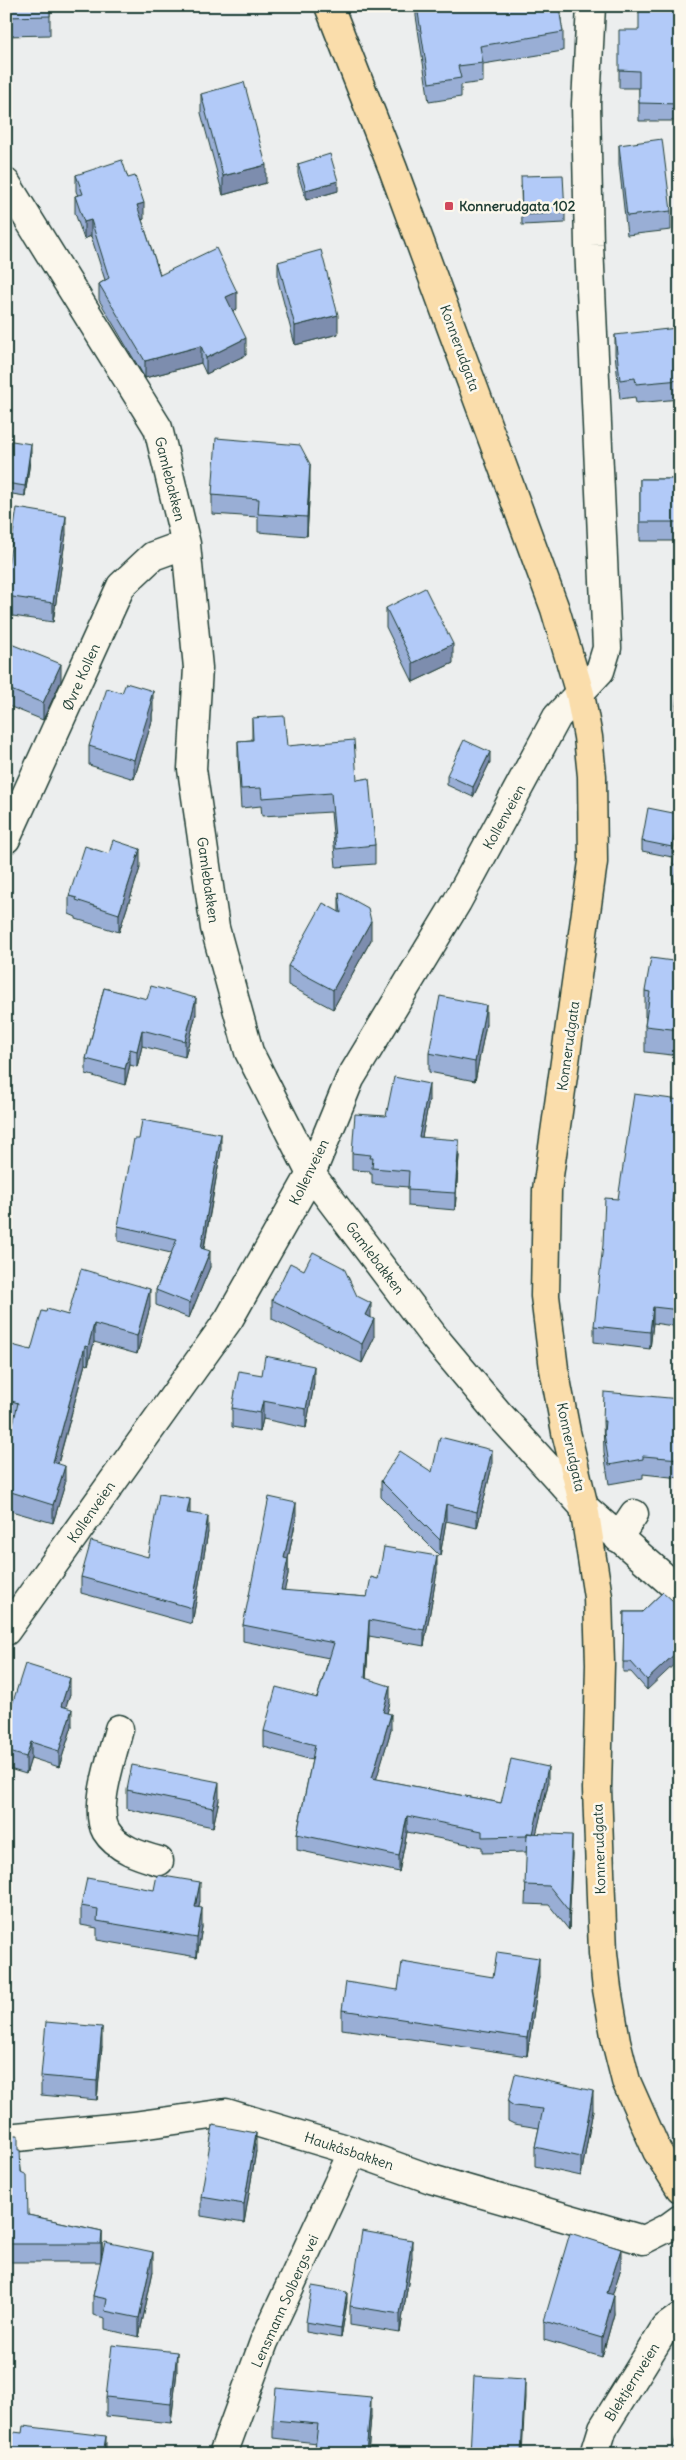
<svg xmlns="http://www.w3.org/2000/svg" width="686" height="2460" font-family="Delius,sans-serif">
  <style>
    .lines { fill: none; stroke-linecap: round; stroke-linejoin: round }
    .minor-casing { stroke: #1f3d34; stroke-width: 31 }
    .major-casing { stroke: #1f3d34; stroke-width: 31 }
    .minor { stroke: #fbf7ec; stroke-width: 28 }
    .major { stroke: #faddab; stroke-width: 28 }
    .wall { fill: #99aed5; stroke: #1f3d34 }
    .shaded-wall { fill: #7d8dae; stroke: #1f3d34 }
    .building { fill: #b2caf8; stroke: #1f3d34 }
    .poi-dot { fill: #d1495b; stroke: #fbf7ec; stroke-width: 2 }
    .labels { text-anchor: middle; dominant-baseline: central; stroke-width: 5; stroke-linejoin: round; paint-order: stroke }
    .poi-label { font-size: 14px; font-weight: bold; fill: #1f3d34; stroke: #fbf7ec; text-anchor: start }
    .street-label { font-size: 14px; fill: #1f3d34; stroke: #fbf7ec }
  </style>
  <rect width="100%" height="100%" fill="#eceeee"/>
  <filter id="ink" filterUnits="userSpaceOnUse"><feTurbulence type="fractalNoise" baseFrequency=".02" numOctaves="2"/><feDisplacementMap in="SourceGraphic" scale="10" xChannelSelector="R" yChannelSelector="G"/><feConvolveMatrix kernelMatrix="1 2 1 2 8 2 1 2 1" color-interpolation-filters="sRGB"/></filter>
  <g filter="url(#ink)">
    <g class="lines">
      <!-- minor casing -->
      <g class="minor-casing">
        <path id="minor" d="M6,183L158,428L186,544L198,668L192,769L215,928L249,1052L311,1174L435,1338L498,1413L584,1507L680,1591
          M6,839L121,586L153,556L186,544
          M618,1538L634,1514
          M6,1631L229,1319L311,1174L350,1079L457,902L557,717L600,671L607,648L589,245L586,104L591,6
          M119,1729C113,1754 93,1809 106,1831C117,1849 141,1856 159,1861
          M6,2138L133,2126L226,2113L353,2151L431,2179L643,2240L669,2227L680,2219
          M223,2454L264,2342L353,2151
          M595,2454L603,2428L665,2328L680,2317"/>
      </g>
      <!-- major casing -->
      <g class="major-casing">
        <path id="major" d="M329,6L393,169L555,609L580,694L588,737L592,776L593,862L547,1190L545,1296L554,1369L566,1432L584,1507L598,1597L600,1664L597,1789L603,1953L607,1989L616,2041L626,2081L657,2151L680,2188"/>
      </g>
      <!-- minor -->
      <use href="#minor" class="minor"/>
      <!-- major -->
      <use href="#major" class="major"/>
    </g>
    <!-- wall -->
    <path class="wall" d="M6,6H50V35L6,36Z
      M416,6H561V24L563,32V51L483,64V82L461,85V97L429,102L416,16Z
      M680,6V121H639V88H619V70L639,30Z
      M201,94L266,183L223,195L201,113Z
      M619,145L671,211V230L627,235L619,164Z
      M298,164L338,191L306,200L298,174Z
      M76,175L128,178L144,219L142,220L160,275L237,309L233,311L246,355L206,374L201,363L145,378L99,300V284L105,280L91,236L84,239L75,213V196H78L76,191Z
      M521,186L565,213V223L522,225Z
      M278,262L338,334L295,345L278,281Z
      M615,335L680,353V399L636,403L635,397L620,399L615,354Z
      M6,440L31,454L25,496L6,493Z
      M640,479H680V541H640Z
      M310,483L307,536L258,532V517L212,514V495Z
      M66,534L53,622L6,615V580Z
      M386,608L453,663L413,682L386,627Z
      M6,642L61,681L43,720L6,705Z
      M680,666V725L676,724V706Z
      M153,710L152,714V721L134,779L89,765V746Z
      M252,718L287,746L357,780L375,845V864L336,867L331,812L262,816L261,806L241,808L238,760V741L252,740Z
      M490,762L473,797L447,785V775Z
      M678,824L672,857L642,851V841Z
      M680,833V910L673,909V890L675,884L673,883V864Z
      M140,868L119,932L76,919V917L69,914V896Z
      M339,892L371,940L333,1009L288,985V966L339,912Z
      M680,962V1056L645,1052V1026L646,1017H645V991Z
      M104,988L196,1014L185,1057L142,1046L137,1067L130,1065L125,1085L86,1074V1059Z
      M486,1024L475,1081L429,1072V1053Z
      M429,1100L422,1137L459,1156L455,1210L408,1206V1187L372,1184V1174H370V1171L352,1170V1153L386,1116Z
      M221,1150L204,1249L210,1267L189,1318L156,1305V1290L171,1253L118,1241V1226Z
      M674,1202H680V1327L653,1323L650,1349L594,1342V1326Z
      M272,1300L371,1318L374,1338L362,1363L272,1319Z
      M150,1307L137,1354L94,1342L88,1365L85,1364L58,1464L65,1484L53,1523L11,1511L6,1528V1454L14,1420L6,1418V1367L31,1350L46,1312L68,1315Z
      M314,1384L306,1428L263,1419L260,1432L232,1427V1408Z
      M680,1399V1478L643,1474V1478L609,1484L604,1452L603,1421Z
      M492,1466L477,1528L446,1521L440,1556L381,1497V1481Z
      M190,1513L208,1532L192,1624L81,1593V1577L148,1557Z
      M296,1519L288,1559V1575L284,1591L367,1597L378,1579L437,1572L424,1646L369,1636L366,1679L390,1702L387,1713L391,1730L376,1779L501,1803L548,1784L536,1834L572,1854L569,1930L549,1905L525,1904L527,1852L482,1853V1847L407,1832L399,1872L297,1850V1834L312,1760L264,1747V1731L317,1698L329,1658L243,1641V1625Z
      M663,1592L647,1690L631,1672H623L624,1612H642Z
      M70,1694L65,1707L72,1726L59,1767L31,1758L26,1774L6,1768V1710L10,1711Z
      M127,1790L219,1800L213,1827L127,1809Z
      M200,1901L198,1908L202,1927L197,1957L97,1940V1928L81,1925V1906Z
      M493,1977H539L527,2056L342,2029V2010L398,1990Z
      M102,2046L97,2100L41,2095V2076Z
      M508,2102L593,2110L581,2176L535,2166V2147L539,2128L514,2124L508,2121Z
      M6,2135L18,2150L28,2215L102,2231V2249L101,2262L153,2271L139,2337L105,2329V2318L93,2315V2296L101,2262H6Z
      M256,2151L244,2223L201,2216V2197Z
      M412,2258L400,2333L350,2325V2306Z
      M621,2268L612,2295L614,2314L602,2357L544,2340V2321Z
      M347,2302L341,2338L306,2332V2322Z
      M177,2371L171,2423L106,2416V2397Z
      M371,2416L368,2454H315L316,2443L273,2438V2420Z"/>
    <!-- shaded-wall -->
    <path class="shaded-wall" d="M266,165V183L223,195V176Z
      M338,181V191L306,200V190Z
      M144,203V219L137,221V205Z
      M91,220V236L84,239V222Z
      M237,292V309L226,314V297Z
      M338,315V334L295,345V326Z
      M246,338V355L206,374V358Z
      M201,346V363L145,378V361Z
      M31,444V454L25,496V486Z
      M310,464V483L307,536V517Z
      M66,516V534L53,622V603Z
      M453,644V663L413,682V663Z
      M61,664V681L43,720V703Z
      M153,691V710L152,714V721L134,779V760Z
      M490,752V762L473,797V787Z
      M678,814V824L672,857V847Z
      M140,849V868L119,932V914Z
      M371,921V940L333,1009V990Z
      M196,998V1014L185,1057V1041Z
      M486,1005V1024L475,1081V1062Z
      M142,1030V1046L137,1067V1051Z
      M130,1049V1065L125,1085V1069Z
      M429,1084V1100L419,1153V1137Z
      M221,1134V1150L201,1263V1248Z
      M459,1140V1156L455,1210V1193Z
      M680,1146V1162L672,1219V1202Z
      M210,1251V1267L189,1318V1303Z
      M150,1289V1307L137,1354V1336Z
      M371,1303V1322L365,1315Z
      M653,1307V1323L650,1349V1332Z
      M374,1319V1338L362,1363V1344Z
      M94,1324V1342L88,1365V1347Z
      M85,1346V1364L53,1481V1462Z
      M314,1366V1384L306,1428V1409Z
      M263,1401V1419L260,1432V1413Z
      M492,1450V1466L477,1528V1512Z
      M65,1466V1484L53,1523V1505Z
      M11,1492V1511L6,1528V1510Z
      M190,1499V1515L187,1513Z
      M296,1503V1519L288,1559V1575L281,1606V1590L284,1558Z
      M446,1504V1521L440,1556V1540Z
      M208,1516V1532L192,1624V1608Z
      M437,1556V1572L424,1646V1630Z
      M369,1620V1636L365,1694V1678Z
      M680,1649V1659L647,1690V1680Z
      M70,1678V1694L61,1722V1706Z
      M390,1686V1702L383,1728V1712Z
      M72,1709V1726L59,1767V1751Z
      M391,1714V1730L372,1794V1778Z
      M31,1742V1758L26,1774V1757Z
      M548,1767V1784L532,1852V1836Z
      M219,1782V1800L213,1827V1808Z
      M407,1816V1832L399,1872V1856Z
      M572,1835V1854L569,1930V1911Z
      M200,1882V1901L195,1926V1907Z
      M202,1908V1927L197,1957V1938Z
      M539,1958V1977L527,2056V2038Z
      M102,2027V2046L97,2100V2081Z
      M593,2091V2110L581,2176V2157Z
      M256,2133V2151L244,2223V2204Z
      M102,2231V2249L101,2262V2244Z
      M412,2240V2258L400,2333V2314Z
      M621,2249V2268L607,2312V2293Z
      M153,2252V2271L139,2337V2318Z
      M347,2292V2302L341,2338V2328Z
      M614,2295V2314L602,2357V2338Z
      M177,2352V2371L171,2423V2404Z
      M525,2379V2398L522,2454H521Z
      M371,2397V2416L368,2454H366Z
      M106,2436V2452L105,2454H103Z"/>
    <!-- building -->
    <path class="building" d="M6,6H50V16L6,17Z
      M417,6H561V7L559,8L563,32L480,46L483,63L458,66L461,78L429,83Z
      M639,6H680V104L639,103V71L619,70V30H639Z
      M244,82L266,165L223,176L201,94Z
      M662,139L671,211L627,216L619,145Z
      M330,154L338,181L306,190L298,164Z
      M122,160L128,178L135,176L144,203L137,205L160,275L216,248L237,292L226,297L246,338L206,358L201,346L145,361L99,284L109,278L91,220L84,222L75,196L83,194L76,175Z
      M563,175L565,213L522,215L521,176Z
      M321,250L338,315L295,326L278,262Z
      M677,328L680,353V380L636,384L635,378L620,380L615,335Z
      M216,438L300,445L310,464L307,517L258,514L259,499L212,495Z
      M6,440L31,444L25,486L6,483Z
      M640,479H680V522H640Z
      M17,508L66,516L53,603L6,596V580Z
      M425,588L453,644L413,663L386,608Z
      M6,642L61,664L43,703L6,688Z
      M678,666H680V706H676Z
      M126,683L153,691L150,701L152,702L134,760L89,746L107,688L122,693Z
      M284,716L287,746L354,740L357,780L369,778L375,845L336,849L331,793L262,798L261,788L241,789L238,741L253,740L252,718Z
      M464,740L490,752L473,787L447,775Z
      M648,808L678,814L672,847L642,841Z
      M678,833H680V891L673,890L678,865L673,864Z
      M113,840L140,849L119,914L76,900L77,898L69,896L85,846L109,854Z
      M339,892L368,908L371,921L333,990L288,966L323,903L341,913Z
      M651,958L680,962L679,971H680V1030L645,1026L650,992L645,991Z
      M151,986L196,998L185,1041L142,1030L137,1051L130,1049L125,1069L86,1059L104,988L147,999Z
      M440,996L486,1005L475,1062L429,1053Z
      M394,1077L429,1084L419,1137L459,1140L455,1193L408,1190L409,1171L372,1168L373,1158H370L371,1155L352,1153L355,1114L386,1116Z
      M634,1094L680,1100V1146L672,1202H680V1310L653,1307L650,1332L594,1326L603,1245L605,1198L618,1199Z
      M142,1120L221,1134L201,1248L210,1251L189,1303L156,1290L177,1239L118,1226L134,1139H139Z
      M313,1252L344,1268L357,1296L371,1303L365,1315L374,1319L362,1344L272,1300L290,1263L304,1270Z
      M81,1269L150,1289L137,1336L94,1324L88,1347L85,1346L53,1462L65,1466L53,1505L11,1492L6,1510V1454L18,1403L6,1399V1367L12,1345L31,1350L42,1311L46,1312L47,1309L68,1315Z
      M265,1356L314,1366L306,1409L263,1401L260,1413L232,1408L239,1371L262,1375Z
      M604,1392L680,1399V1459L643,1456V1459L609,1465L604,1433L605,1421H603Z
      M440,1437L492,1450L477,1512L446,1504L440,1540L381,1481L400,1451L432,1472Z
      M159,1494L190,1499L187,1513L208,1516L192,1608L81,1577L91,1541L148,1557Z
      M269,1497L296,1503L284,1558L288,1559L281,1590L367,1597L371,1577L378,1579L384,1547L437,1556L424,1630L369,1620L365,1678L390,1686L383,1712L391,1714L372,1778L501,1803L511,1759L548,1767L533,1834L527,1833V1836L482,1837V1831L407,1816L399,1856L297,1834L315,1745L264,1731L276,1687L317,1698L334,1643L243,1625Z
      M663,1592L680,1607V1649L647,1680L631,1662H623L624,1612H642Z
      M25,1664L70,1678L61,1706L72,1709L59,1751L31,1742L26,1757L6,1751V1710L10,1711Z
      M132,1765L219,1782L213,1808L127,1790Z
      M527,1833L572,1835L569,1911L549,1886L525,1885Z
      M157,1875L200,1882L195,1907L202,1908L197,1938L97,1921L98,1909L81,1906L87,1878L154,1890Z
      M497,1952L539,1958L527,2038L342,2010L346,1982L398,1990L402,1962L493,1977Z
      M46,2022L102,2027L97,2081L41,2076Z
      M515,2074L593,2091L581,2157L535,2147L543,2109L514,2106L508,2102Z
      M213,2125L256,2133L244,2204L201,2197Z
      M6,2135H18V2150H20L21,2172L27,2175L28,2215L102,2231L101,2244H6Z
      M362,2231L412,2240L400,2314L350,2306Z
      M570,2233L621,2249L607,2293L614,2295L602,2338L544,2321Z
      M105,2242L153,2252L139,2318L105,2311L107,2299L93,2296Z
      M312,2286L347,2292L341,2328L306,2322Z
      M112,2345L177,2352L171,2404L106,2397Z
      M474,2376L525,2379L521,2454H470Z
      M276,2388L371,2397L366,2454L315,2449L318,2424L273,2420Z
      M680,2424V2454H671Z
      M23,2426L106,2436L103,2454H6V2431L22,2433Z"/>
  </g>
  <!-- markers -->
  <rect class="poi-dot" x="444" y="201" width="10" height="10" rx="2.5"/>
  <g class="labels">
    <!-- poi labels -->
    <g class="poi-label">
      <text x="459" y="206">Konnerudgata 102</text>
    </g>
    <!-- street labels -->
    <g class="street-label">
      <text transform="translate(460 348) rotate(70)">Konnerudgata</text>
      <text transform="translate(170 479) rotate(76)">Gamlebakken</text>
      <text transform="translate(81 677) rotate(-66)">Øvre Kollen</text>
      <text transform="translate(504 817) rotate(-61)">Kollenveien</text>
      <text transform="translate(208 880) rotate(82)">Gamlebakken</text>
      <text transform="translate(568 1046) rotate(-82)">Konnerudgata</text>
      <text transform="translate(309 1172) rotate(-64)">Kollenveien</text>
      <text transform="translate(375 1258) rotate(53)">Gamlebakken</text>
      <text transform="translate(571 1447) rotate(78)">Konnerudgata</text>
      <text transform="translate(91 1512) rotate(-55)">Kollenveien</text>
      <text transform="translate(599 1849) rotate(-92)">Konnerudgata</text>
      <text transform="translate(349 2151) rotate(18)">Haukåsbakken</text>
      <text transform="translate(285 2301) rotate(-66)">Lensmann Solbergs vei</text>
      <text transform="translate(632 2382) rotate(-58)">Blektjernveien</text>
    </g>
  </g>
  <!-- margin -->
  <rect width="686" height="2460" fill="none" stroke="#fbf7ec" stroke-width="25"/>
  <rect x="12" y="12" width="661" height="2435" fill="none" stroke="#1f3d34" stroke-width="2" filter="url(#ink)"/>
</svg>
